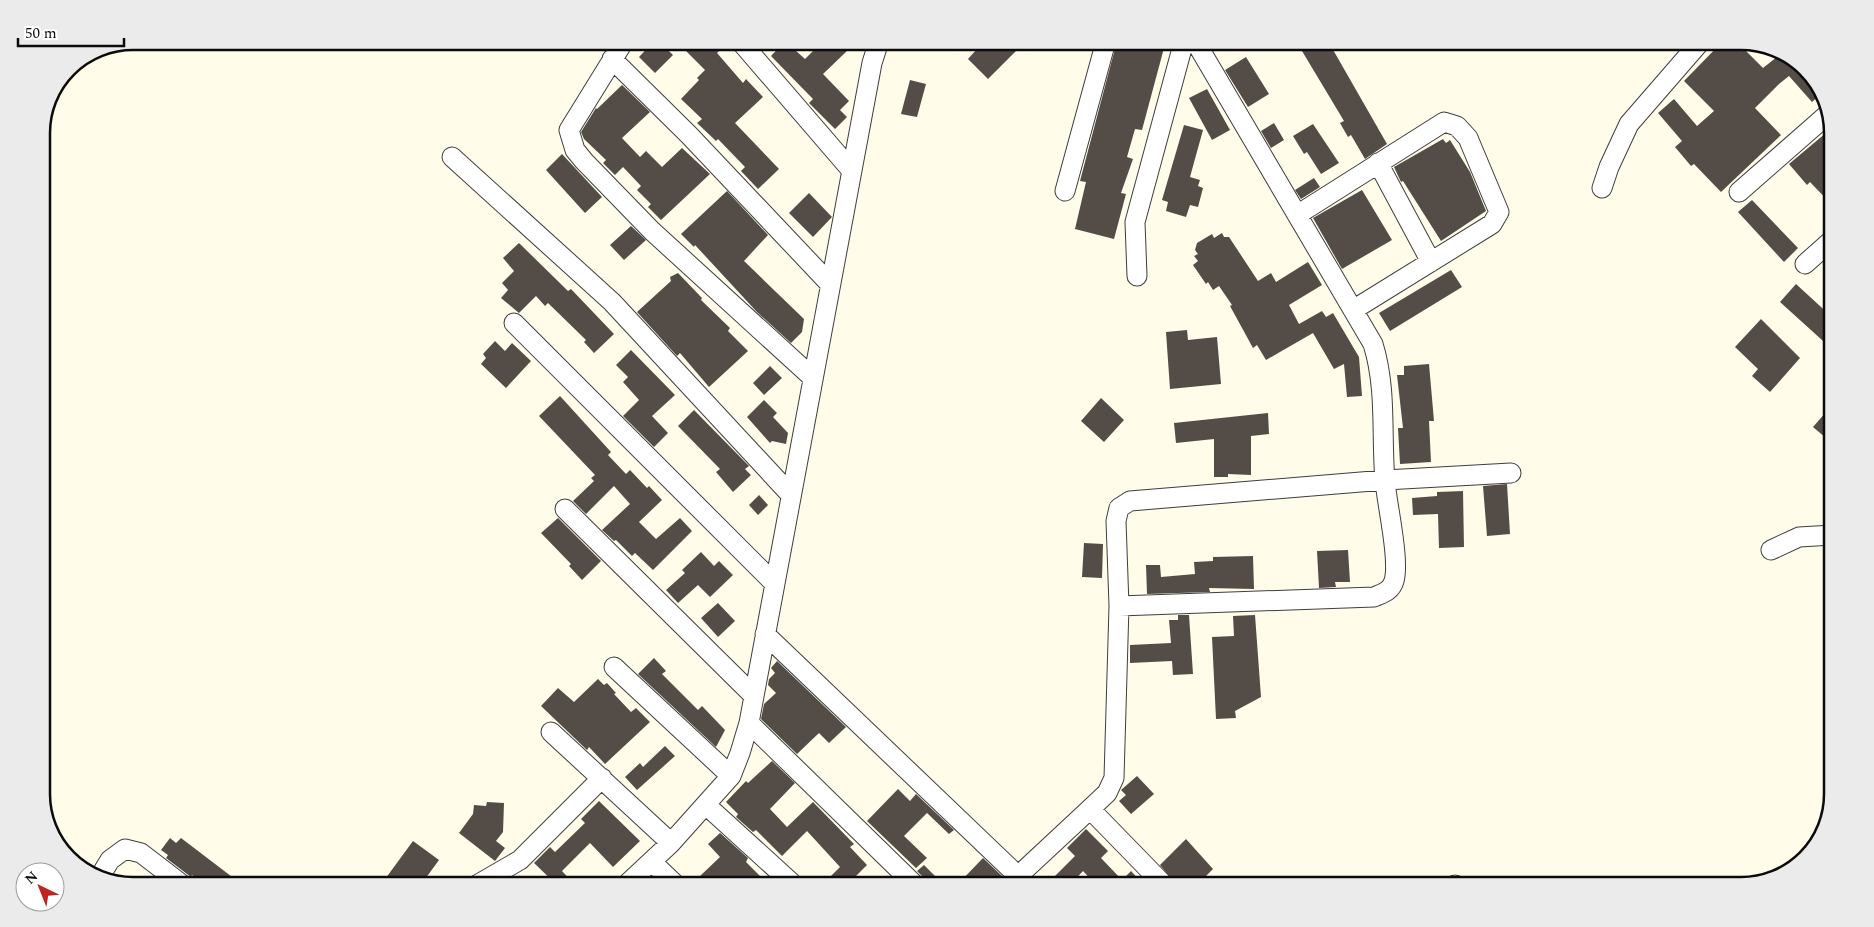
<svg xmlns="http://www.w3.org/2000/svg" width="1874" height="927" font-family="Spectral,serif">
  <style>
    .building { fill: #544d47 }
    .lines { fill: none; stroke-linecap: round; stroke-linejoin: round }
    .minor-casing { stroke: #3e3e3e; stroke-width: 21 }
    .minor { stroke: #fff; stroke-width: 19 }
    .rim { fill: none; stroke: #0b0b0b; stroke-width: 2.5 }
  </style>
  <rect width="100%" height="100%" fill="#fffcea"/>
  <!-- building -->
  <path class="building" d="M654,41H659L673,55L655,73L639,57Z
    M694,41H711L720,50L717,53L743,83L746,79L763,97L735,123L779,169L758,189L741,171L745,167L718,139L716,141L697,123L702,119L681,99L699,80L697,78L705,70L685,50Z
    M785,41L805,59L823,41H839L848,50L823,74L849,101L840,110L847,117L835,129L809,103L813,99L771,56Z
    M967,41H1012L1019,48L988,79L968,59L976,50Z
    M1117,41H1136L1164,48L1142,130L1135,129L1127,157L1133,159L1121,193L1126,194L1114,239L1075,229L1086,182L1080,181Z
    M1296,41H1328L1387,144L1365,159L1351,135L1348,137L1340,123L1344,121Z
    M1723,41H1736L1763,68L1783,52L1820,89L1821,94L1812,102L1789,76L1779,84L1755,108L1781,135L1721,192L1694,164L1691,166L1675,147L1682,141L1658,113L1674,99L1697,126L1714,111L1684,81Z
    M1246,57L1269,94L1248,107L1225,70Z
    M910,80L926,84L917,117L901,114Z
    M622,85L650,112L622,138L640,157L646,151L662,167L682,148L710,174L661,220L648,207L651,204L637,190L641,186L623,167L615,175L603,163L606,160L584,139L581,132L596,108L597,109Z
    M1207,89L1230,130L1212,140L1189,98Z
    M1274,123L1284,140L1271,148L1261,131Z
    M1313,124L1339,163L1321,174L1307,152L1304,154L1293,136Z
    M1184,125L1203,130L1190,177L1200,180L1198,186L1203,188L1198,207L1190,205L1186,217L1166,211L1168,202L1162,200Z
    M1833,127V206L1810,182L1807,185L1789,164Z
    M1443,139L1446,143L1450,140L1470,172L1486,211L1441,241L1403,181L1401,182L1394,167Z
    M562,154L602,197L585,213L546,170Z
    M1314,178L1320,187L1301,199L1295,190Z
    M1362,190L1392,240L1342,269L1313,218Z
    M727,191L768,235L744,261L804,319L802,332L791,343L757,312L695,245L694,247L681,234Z
    M809,193L832,217L813,237L789,213Z
    M1752,200L1798,248L1784,262L1738,212Z
    M631,226L646,240L624,260L610,245Z
    M1222,233L1224,237H1229L1258,281L1271,273L1276,282L1308,262L1322,285L1289,305L1299,324L1322,311L1326,317L1333,313L1359,357L1362,396L1347,397L1344,364L1334,369L1313,333L1266,360L1257,345L1253,348L1230,306L1232,305L1219,286L1213,290L1208,282L1206,284L1193,265L1198,261L1194,256L1198,254L1195,250L1197,243L1212,234L1214,238Z
    M519,243L568,291L571,289L614,334L594,353L584,342L586,340L548,303L545,306L536,296L519,313L501,298L508,290L502,283L514,271L503,258Z
    M1451,270L1462,287L1390,331L1379,313Z
    M678,273L702,298L701,300L730,328L728,331L748,351L709,387L680,353L677,356L637,312L671,281L670,277Z
    M1796,284L1833,318V350L1780,302Z
    M1761,319L1800,358L1770,392L1752,376L1758,369L1735,347Z
    M1187,330L1188,340L1217,337L1221,384L1170,389L1166,332Z
    M495,341L505,351L512,343L531,361L506,388L481,364L486,358L483,354Z
    M631,350L675,395L652,416L668,433L654,447L623,416L639,400L623,382L628,377L616,365Z
    M1429,364L1434,421H1429L1431,462L1400,464L1398,428H1403L1397,375H1404V366Z
    M770,366L782,378L764,395L753,383Z
    M560,396L611,452L608,455L626,474L630,470L647,488L649,486L662,500L639,522L656,539L680,518L692,531L653,570L635,553L632,556L616,540L614,541L602,530L630,504L614,486L586,514L573,501L594,481L591,478L595,475L539,416Z
    M1101,398L1124,420L1104,442L1081,421Z
    M764,400L777,413L773,417L788,433L786,444L772,441L770,443L747,417Z
    M1833,404V444L1813,427Z
    M694,410L749,466L745,469L751,475L733,492L716,472L720,469L678,426Z
    M1268,413L1269,434L1251,436V475L1228,474V477H1214V439L1176,443L1174,423Z
    M1507,484L1510,534L1487,536L1483,486Z
    M1463,491L1464,547L1439,548L1438,514L1413,515L1412,498L1437,496V492Z
    M759,495L768,505L758,515L749,505Z
    M558,518L601,561L582,580L569,566L571,564L541,533Z
    M1084,543L1103,544L1102,578L1082,577Z
    M1348,550L1350,582H1335L1336,587L1319,588L1317,551Z
    M701,552L714,566L719,561L733,575L710,597L698,585L678,603L666,590L685,573L682,570Z
    M1253,556L1254,589L1209,588L1210,592L1147,594L1146,565H1160L1161,577L1195,574L1194,562L1213,561V557Z
    M718,603L735,621L718,637L701,618Z
    M1178,615H1189L1193,674L1173,675L1172,661L1130,663V645L1171,643L1169,620H1178Z
    M1255,615L1261,697L1235,711L1236,718L1216,719L1212,637L1234,636L1233,616Z
    M654,658L666,671L662,674L698,710L702,706L725,730L716,747L638,674Z
    M777,661L846,727L829,743L819,733L797,754L761,719L764,704L776,693L768,685L769,679L775,673L771,668Z
    M598,679L604,685L607,683L616,693L614,694L631,712L636,708L650,722L605,764L589,747L587,750L541,706L558,688L574,702Z
    M665,746L675,756L637,790L625,777L640,763L643,767Z
    M772,761L795,783L770,809L787,827L813,802L854,844L850,847L867,865L846,886H821L840,867L807,831L782,856L756,830L753,832L736,817L738,814L726,802L746,781L748,783Z
    M1137,776L1154,794L1131,814L1119,801L1126,795L1121,790Z
    M898,789L910,801L916,794L954,830L949,834L927,813L904,836L927,858L916,868L867,821Z
    M599,801L640,841L613,867L590,843L562,871L576,886H558L534,863L550,847L555,852L585,823L581,819Z
    M487,802L504,803L503,832L496,841L505,848L495,861L459,833L473,814L474,805L486,806Z
    M1086,829L1108,851L1101,858L1122,880L1131,871L1145,886H1097L1083,871L1069,886H1045L1075,856L1067,848Z
    M720,833L748,858L746,862L762,878L754,886H707L699,877L720,857L708,844Z
    M170,838L176,843L181,838L244,886H206L192,875L191,877L166,858L168,855L161,850Z
    M1186,839L1213,869L1196,886H1177L1160,865Z
    M413,841L439,860L420,886H380Z
    M983,858L1002,876L997,886H956Z
    M924,865L945,886H927L924,878L917,871Z"/>
  <g class="lines">
    <!-- minor casing -->
    <g class="minor-casing">
      <path id="minor" d="M624,41L569,130L575,150L584,161L652,231L813,378
        M740,41L852,171
        M612,59L689,135L830,284
        M452,157L612,302L791,495
        M1378,163L1431,262
        M1602,188L1609,167L1629,124L1701,41
        M1065,191L1106,41
        M1739,192L1828,114
        M1297,215L1444,122L1457,126L1468,138L1499,212L1492,224L1353,310
        M1805,264L1833,239
        M1137,276L1135,222L1184,41
        M514,323L775,584
        M565,509L754,696
        M1771,550L1799,537L1833,535
        M1119,606L1374,597C1383,593 1391,591 1394,581C1400,560 1387,505 1385,481C1381,435 1387,389 1373,344L1195,41
        M765,634L1018,876L1008,886
        M614,667L731,776
        M749,723L916,886
        M551,732L671,843
        M706,805L795,886
        M1090,809L1107,793L1114,778L1119,606L1116,521L1119,508L1130,501L1385,480L1511,473
        M652,862L677,886
        M99,878L110,860L125,849L141,853L184,886
        M475,886L520,860L602,778
        M625,886L671,843L731,776L740,753L749,723L872,63L879,41
        M1028,886L1018,876L1090,809L1165,886
        M1454,886L1455,885"/>
    </g>
    <!-- minor -->
    <use href="#minor" class="minor"/>
  </g>
  <!-- crop -->
  <path d="M0 0H1874V927H0ZM133 50H1741A83 83 0 0 1 1824 133V794A83 83 0 0 1 1741 877H133A83 83 0 0 1 50 794V133A83 83 0 0 1 133 50Z" fill="#ebebeb" fill-rule="evenodd"/>
  <path class="rim" d="M133 50H1741A83 83 0 0 1 1824 133V794A83 83 0 0 1 1741 877H133A83 83 0 0 1 50 794V133A83 83 0 0 1 133 50Z"/>
  <!-- north arrow -->
  <g transform="translate(40 887) rotate(317)"><circle r="24" fill="#ffffff" stroke="#9d9d9d"/>
  <path d="M0-4L9 19L0 12L-9 19Z" fill="#bf241f"/>
  <text y="-8" font-size="14" font-weight="bold" text-anchor="middle" fill="#0b0b0b">N</text>
  </g>
  <!-- scale -->
  <path d="M18 38v8h106v-8" fill="none" stroke="#0b0b0b" stroke-width="2.5"/>
  <text x="25" y="38" font-size="15" fill="#0b0b0b" stroke="#ffffff" stroke-width="4" paint-order="stroke">50 m</text>
</svg>
